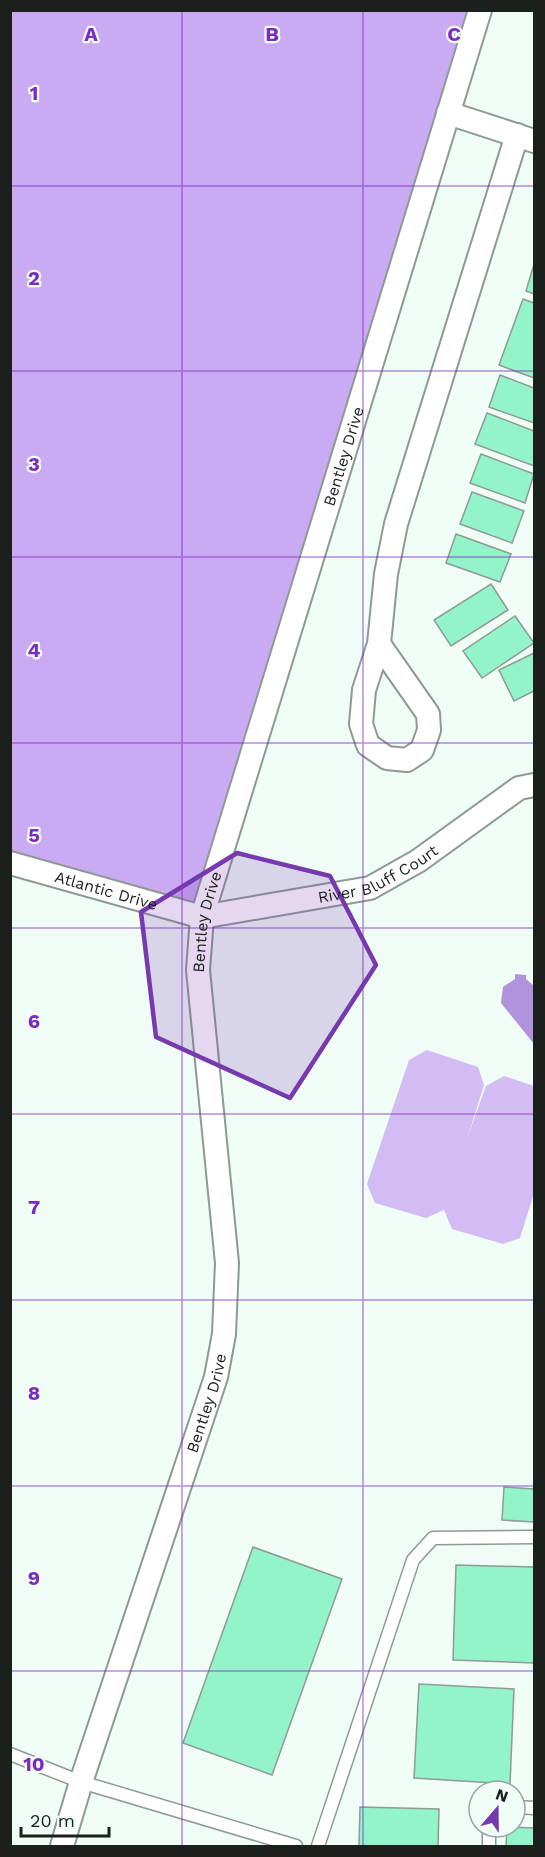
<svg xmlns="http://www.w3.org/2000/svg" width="545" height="1857" font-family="'Work Sans',sans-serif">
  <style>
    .green { fill: #d3bbf4 }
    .forest { fill: #cbaaf4 }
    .water { fill: #b292db }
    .building { fill: #93f3ca; stroke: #8f9b95; stroke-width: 1.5 }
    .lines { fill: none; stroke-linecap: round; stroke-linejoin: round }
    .service-casing { stroke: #8d9a93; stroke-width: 15 }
    .minor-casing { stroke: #8d9a93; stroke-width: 26 }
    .service { stroke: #fff; stroke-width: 12 }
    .minor { stroke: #fff; stroke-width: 22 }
    .marked { fill: #7639af; fill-opacity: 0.2; stroke: #7639af; stroke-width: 4.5; stroke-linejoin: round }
    .grid { fill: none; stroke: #7b2cbf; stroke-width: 1.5; stroke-opacity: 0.55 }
    .labels { text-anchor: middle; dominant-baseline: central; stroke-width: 4.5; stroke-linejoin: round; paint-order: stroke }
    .street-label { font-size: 16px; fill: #1b201d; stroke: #effdf6 }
    .grid-label { font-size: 20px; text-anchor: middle; font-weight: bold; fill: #7b2cbf; stroke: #effdf6; stroke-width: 4.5; stroke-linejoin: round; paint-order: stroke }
  </style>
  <rect width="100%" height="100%" fill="#effdf6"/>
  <!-- green -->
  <path class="green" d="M427,1050L478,1067L484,1085L467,1139L486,1086L504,1076L534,1086V1193L520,1238L503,1244L452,1229L444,1210L426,1218L375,1203L367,1184L409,1060Z"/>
  <!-- forest -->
  <path class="forest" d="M10,11H480L202,917L11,863Z"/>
  <!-- water -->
  <path class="water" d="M515,974L526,975V979L534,986V1044L501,1003L503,987L515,979Z"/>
  <!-- building -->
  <path class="building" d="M534,264V294L526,291Z
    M523,299L534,303V378L499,365Z
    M500,375L534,388V423L489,407Z
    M487,413L534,431V466L475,444Z
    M481,454L534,474L525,503L470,483Z
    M472,492L524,511L512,543L460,524Z
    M456,534L511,554L500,582L446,563Z
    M491,584L508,610L451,646L434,620Z
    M515,616L534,643L482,678L463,651Z
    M534,653V691L514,701L499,670Z
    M504,1487L534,1489V1522L502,1520Z
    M253,1547L342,1579L272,1775L183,1743Z
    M456,1565L534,1567V1663L453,1660Z
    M419,1684L514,1689L510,1784L414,1778Z
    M360,1807L439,1809L438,1846H359Z
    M507,1827L534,1828V1846H506Z"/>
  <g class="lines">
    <!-- service casing -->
    <g class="service-casing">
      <path id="service" d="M10,1754L81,1782L296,1846
        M515,1807L534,1808
        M318,1846L413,1560L433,1538L534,1537
        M489,1846V1827"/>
    </g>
    <!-- minor casing -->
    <g class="minor-casing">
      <g id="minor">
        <path d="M448,113L534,141"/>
        <path d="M379,644L428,714L429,730L422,750L407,760L387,758L368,745L361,724L364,690L379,644L386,574L396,524L517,135"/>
        <path id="s1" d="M10,863L202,917L370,888L418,861L519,788L534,785"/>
        <path id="s2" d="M62,1846L81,1782L216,1377L224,1334L227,1263L198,970L202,917L480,10"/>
      </g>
    </g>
    <!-- service -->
    <use href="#service" class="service"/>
    <!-- minor -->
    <use href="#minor" class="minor"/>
  </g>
  <!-- marked area -->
  <path class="marked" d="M237,853L330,876L376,965L290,1098L156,1037L141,912Z"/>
  <!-- grid -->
  <path class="grid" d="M182,10V1846M363,10V1846M10,186H534M10,371H534M10,557H534M10,743H534M10,928H534M10,1114H534M10,1300H534M10,1486H534M10,1671H534"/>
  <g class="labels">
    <!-- street labels -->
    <g class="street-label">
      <text stroke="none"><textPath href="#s2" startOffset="1438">Bentley Drive</textPath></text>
      <text stroke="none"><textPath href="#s1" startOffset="382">River Bluff Court</textPath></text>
      <text stroke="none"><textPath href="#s1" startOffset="100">Atlantic Drive</textPath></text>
      <text stroke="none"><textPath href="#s2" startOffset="952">Bentley Drive</textPath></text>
      <text stroke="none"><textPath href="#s2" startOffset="466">Bentley Drive</textPath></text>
    </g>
  </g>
  <g class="grid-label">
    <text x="91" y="41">A</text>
    <text x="272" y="41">B</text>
    <text x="454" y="41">C</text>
    <text x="34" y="100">1</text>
    <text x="34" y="285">2</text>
    <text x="34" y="471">3</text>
    <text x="34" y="657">4</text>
    <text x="34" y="842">5</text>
    <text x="34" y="1028">6</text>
    <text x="34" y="1214">7</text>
    <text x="34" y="1400">8</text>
    <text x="34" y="1585">9</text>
    <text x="34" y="1771">10</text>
  </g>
  <!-- border -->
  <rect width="545" height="1857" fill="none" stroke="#1b201d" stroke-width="24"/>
  <!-- north arrow -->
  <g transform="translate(497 1809) rotate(20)"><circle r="28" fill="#effdf6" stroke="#9aa59f" stroke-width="1.5"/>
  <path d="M0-4.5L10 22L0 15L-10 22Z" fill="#7639af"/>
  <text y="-9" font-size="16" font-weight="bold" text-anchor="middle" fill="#1b201d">N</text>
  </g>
  <!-- scale -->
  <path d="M21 1827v9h88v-9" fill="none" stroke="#1b201d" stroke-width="3"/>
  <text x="30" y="1827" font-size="18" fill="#1b201d" stroke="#effdf6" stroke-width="4.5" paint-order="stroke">20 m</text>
</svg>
